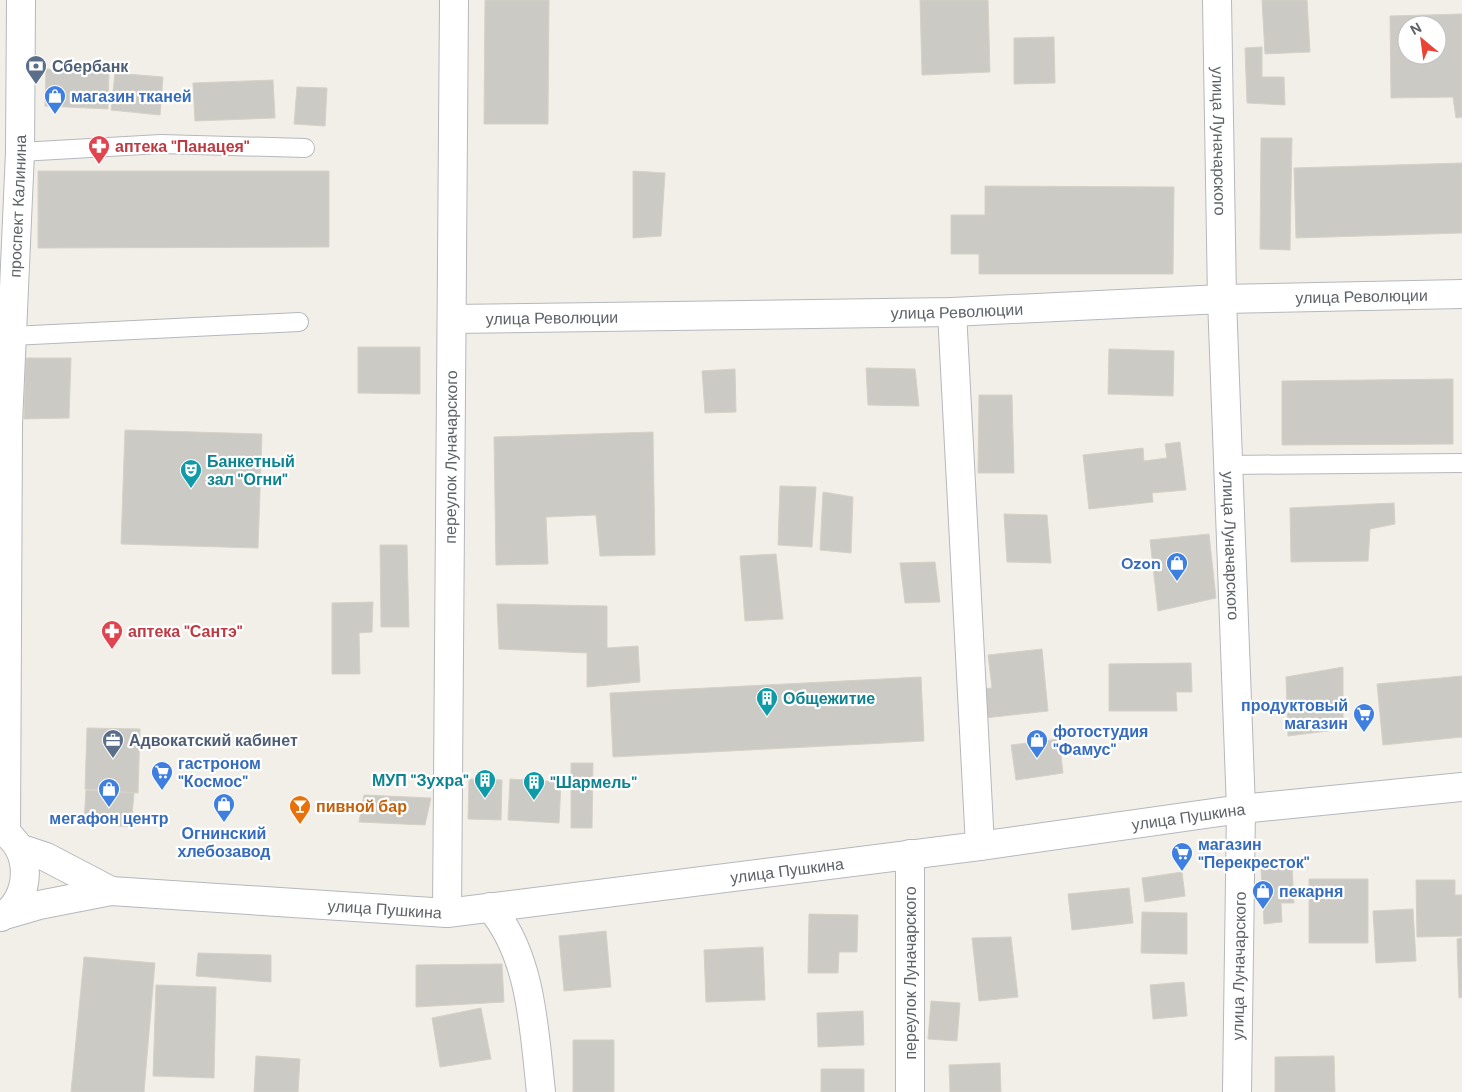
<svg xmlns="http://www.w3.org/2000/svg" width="1462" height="1092" font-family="'DM Sans',sans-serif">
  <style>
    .building { fill: #cccac5; stroke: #d6d1c6; fill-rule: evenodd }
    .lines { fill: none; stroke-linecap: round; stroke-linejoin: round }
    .service-casing { stroke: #b5b8bc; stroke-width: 20 }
    .minor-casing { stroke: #b5b8bc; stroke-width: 30 }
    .tertiary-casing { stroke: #b5b8bc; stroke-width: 30 }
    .service { stroke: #fff; stroke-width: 18 }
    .minor { stroke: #fff; stroke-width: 28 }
    .tertiary { stroke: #fff; stroke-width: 28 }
    .labels { text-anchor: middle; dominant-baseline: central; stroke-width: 4.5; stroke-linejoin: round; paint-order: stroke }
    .service-label { font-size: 16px; font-weight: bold; fill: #4e5e75; stroke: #fff; text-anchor: start }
    .shop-label { font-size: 16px; font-weight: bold; fill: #366cbe; stroke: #fff; text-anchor: start }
    .street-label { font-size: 16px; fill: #5f6368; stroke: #fff }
    .health-label { font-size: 16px; font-weight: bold; fill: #be3a42; stroke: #fff; text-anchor: start }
    .culture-label { font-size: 16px; font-weight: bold; fill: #0d838f; stroke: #fff; text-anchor: start }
    .food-label { font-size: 16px; font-weight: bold; fill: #c56008; stroke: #fff; text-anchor: start }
  </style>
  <rect width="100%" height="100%" fill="#f1efe8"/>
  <!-- building -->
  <path class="building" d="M485,0H549L548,124H484Z
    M920,0H988L990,72L922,75Z
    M1262,0H1307L1310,52L1265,54Z
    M1462,14V117L1456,118L1453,97L1391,98L1390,16ZM1407,25H1437V55H1407Z
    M1054,37L1055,83L1014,84V38Z
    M1262,47V77H1284L1285,105L1247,103L1245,48Z
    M46,69L109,72L108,109L45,106Z
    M115,73L163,77L160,115L111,110Z
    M273,80L275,118L195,121L193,83Z
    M297,87L327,88L325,126L294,124Z
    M1261,138H1292L1290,250L1260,249Z
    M1462,163V233L1296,238L1294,168Z
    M38,171H329V247L38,248Z
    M633,171L665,173L661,236L633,238Z
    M985,186L1174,187L1173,274H979V254H951V215H985Z
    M358,347H420V394L358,393Z
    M1109,349L1174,351L1173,396L1108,394Z
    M26,358H71L69,418L24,419Z
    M866,368L915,369L919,406L868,405Z
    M735,369L736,412L705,413L702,371Z
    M1453,379V444L1282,445V381Z
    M979,395H1012L1014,473H978Z
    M125,430L262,434L258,548L121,544Z
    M653,432L655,555L600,556L596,515L546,517L548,564L496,565L494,437Z
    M1180,442L1186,490L1152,493L1153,502L1089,509L1083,455L1143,448L1144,461L1167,458L1165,444Z
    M780,486L816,487L812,547L778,545Z
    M823,492L853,497L851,553L820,550Z
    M1394,503L1395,524L1370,529L1368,561L1291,562L1290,508Z
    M1004,514L1047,515L1051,563L1007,562Z
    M1209,534L1216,598L1158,611L1150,540Z
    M380,545H407L409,627H381Z
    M776,554L783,619L745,621L740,556Z
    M935,562L940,602L905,603L900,563Z
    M373,602L372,632L359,633L360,674H332V603Z
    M497,604L607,606V648L638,646L640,682L587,687V653L499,649Z
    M1042,649L1048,711L985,718L982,689L992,688L988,655Z
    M1191,663L1192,692H1176L1177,711H1109V664Z
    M1343,667V729L1288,736L1286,677Z
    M1462,676V737L1383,745L1377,684Z
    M921,677L924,741L613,757L610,693Z
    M87,728L140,729L138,793L85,789Z
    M1059,739L1063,773L1016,780L1011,745Z
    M571,763H593L592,828H571Z
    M469,779L502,780L501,820L468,819Z
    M510,779L561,782L559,823L508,820Z
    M86,790L134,793L131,827L84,823Z
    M364,795L431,798L425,825L359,822Z
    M1292,866L1294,903H1281L1282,922L1264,924L1261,868Z
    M1182,872L1185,896L1145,902L1142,878Z
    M1309,879H1368V943H1309Z
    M1416,880H1455V895H1462V936L1417,937Z
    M1129,888L1133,923L1072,930L1068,894Z
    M1413,909L1416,961L1376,963L1373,911Z
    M1142,912L1187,913V954L1141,953Z
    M809,914L858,915L857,952H839L838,973H808Z
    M606,931L611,987L564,991L559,936Z
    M1011,937L1018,997L979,1001L972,938Z
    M1462,938V997L1459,998L1457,939Z
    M763,947L765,1000L706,1002L704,950Z
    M198,953L271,955V982L196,976Z
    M84,957L155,963L144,1092H71Z
    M502,964L504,1002L416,1007V965Z
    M1184,982L1187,1016L1153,1019L1150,985Z
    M156,985L216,987L214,1078L153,1076Z
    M931,1001L960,1003L957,1041L928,1039Z
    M481,1008L491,1059L440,1067L432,1018Z
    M863,1011L864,1045L818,1047L817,1013Z
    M573,1040H614V1092H573Z
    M256,1056L300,1059L298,1092H254Z
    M1334,1056L1335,1092H1275V1057Z
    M1000,1063L1001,1092H950L949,1065Z
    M821,1069H864V1092H821Z"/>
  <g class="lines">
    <!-- service casing -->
    <g class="service-casing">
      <path id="service" d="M20,152L161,144L305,148
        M12,336L299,322
        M1228,465L1462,463"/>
    </g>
    <!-- minor casing -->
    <g class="minor-casing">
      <g id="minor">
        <path id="s1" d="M1217,0L1222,299L1241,809L1237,1092"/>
        <path d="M952,312L980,846"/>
        <path id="s2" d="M452,319L952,312L1222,299L1462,294"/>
        <path id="s3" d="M8,424L20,152L21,0"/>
        <path d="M910,854V1092"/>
        <path d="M490,907C532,956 534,1030 541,1092"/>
        <path id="s4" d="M447,913L454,0"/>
      </g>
    </g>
    <!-- tertiary casing -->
    <g class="tertiary-casing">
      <g id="tertiary">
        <path d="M0,423L8,424L6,833"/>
        <path d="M0,830C34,846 32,900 1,917"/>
        <path d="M19,848L46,857L111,891"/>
        <path id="s5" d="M8,914L39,905L111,891L447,913L980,846L1241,809L1462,787"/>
      </g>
    </g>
    <!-- service -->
    <use href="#service" class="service"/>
    <!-- minor -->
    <use href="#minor" class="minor"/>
    <!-- tertiary -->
    <use href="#tertiary" class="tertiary"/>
  </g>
  <!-- icons -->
  <defs>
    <g id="bank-pin" transform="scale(1.125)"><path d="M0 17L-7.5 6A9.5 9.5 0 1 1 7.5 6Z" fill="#5c6f8a" stroke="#fff"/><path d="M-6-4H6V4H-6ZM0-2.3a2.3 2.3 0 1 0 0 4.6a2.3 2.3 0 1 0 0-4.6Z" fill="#fff"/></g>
    <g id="shop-pin" transform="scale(1.125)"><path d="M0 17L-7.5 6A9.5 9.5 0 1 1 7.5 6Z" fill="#3f7fe0" stroke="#fff"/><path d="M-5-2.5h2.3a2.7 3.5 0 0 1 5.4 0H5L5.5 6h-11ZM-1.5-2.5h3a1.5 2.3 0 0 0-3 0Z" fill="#fff"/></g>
    <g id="pharmacy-pin" transform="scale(1.125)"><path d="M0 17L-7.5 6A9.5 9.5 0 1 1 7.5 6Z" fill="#e0444e" stroke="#fff"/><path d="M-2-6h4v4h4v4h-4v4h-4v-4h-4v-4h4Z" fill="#fff"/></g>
    <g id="theatre-pin" transform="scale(1.125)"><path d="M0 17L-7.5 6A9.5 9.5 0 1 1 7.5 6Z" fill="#0f9aa8" stroke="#fff"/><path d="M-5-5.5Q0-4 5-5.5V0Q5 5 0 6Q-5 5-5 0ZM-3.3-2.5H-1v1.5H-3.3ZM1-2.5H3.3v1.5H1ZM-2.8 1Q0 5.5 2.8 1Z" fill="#fff"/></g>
    <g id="building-pin" transform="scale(1.125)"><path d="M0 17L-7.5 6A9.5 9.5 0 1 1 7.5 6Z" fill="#0f9aa8" stroke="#fff"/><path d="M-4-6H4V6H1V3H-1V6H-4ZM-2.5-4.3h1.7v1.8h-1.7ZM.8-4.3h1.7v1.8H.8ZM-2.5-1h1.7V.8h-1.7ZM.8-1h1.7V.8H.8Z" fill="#fff"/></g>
    <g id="supermarket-pin" transform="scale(1.125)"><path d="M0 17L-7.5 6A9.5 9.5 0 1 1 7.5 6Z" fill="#3f7fe0" stroke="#fff"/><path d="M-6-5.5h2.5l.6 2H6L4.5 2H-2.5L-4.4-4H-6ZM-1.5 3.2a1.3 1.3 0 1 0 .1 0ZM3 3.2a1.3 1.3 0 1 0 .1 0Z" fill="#fff"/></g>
    <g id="office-pin" transform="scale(1.125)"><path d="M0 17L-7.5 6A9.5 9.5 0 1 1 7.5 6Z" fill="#5c6f8a" stroke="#fff"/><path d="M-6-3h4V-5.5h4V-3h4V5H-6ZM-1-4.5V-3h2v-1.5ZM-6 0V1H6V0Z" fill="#fff"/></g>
    <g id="bar-pin" transform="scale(1.125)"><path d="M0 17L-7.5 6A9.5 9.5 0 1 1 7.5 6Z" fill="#e8710a" stroke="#fff"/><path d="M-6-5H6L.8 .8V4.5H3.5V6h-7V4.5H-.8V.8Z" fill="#fff"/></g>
  </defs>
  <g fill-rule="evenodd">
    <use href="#bank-pin" x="36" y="66"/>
    <use href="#shop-pin" x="55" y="96"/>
    <use href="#pharmacy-pin" x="99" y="146"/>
    <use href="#theatre-pin" x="191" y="470"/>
    <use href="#shop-pin" x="1177" y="563"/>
    <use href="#pharmacy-pin" x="112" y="631"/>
    <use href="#building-pin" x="767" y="698"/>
    <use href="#supermarket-pin" x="1364" y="714"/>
    <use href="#office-pin" x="113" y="740"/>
    <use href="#shop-pin" x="1037" y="740"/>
    <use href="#supermarket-pin" x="162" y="772"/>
    <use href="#building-pin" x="485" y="780"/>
    <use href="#building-pin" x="534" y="782"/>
    <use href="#shop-pin" x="109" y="789"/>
    <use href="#shop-pin" x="224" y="804"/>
    <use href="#bar-pin" x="300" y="806"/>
    <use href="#supermarket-pin" x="1182" y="853"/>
    <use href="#shop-pin" x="1263" y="891"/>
  </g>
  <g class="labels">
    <!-- service labels -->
    <g class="service-label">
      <text x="52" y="66">Сбербанк</text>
      <text x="129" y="740">Адвокатский кабинет</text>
    </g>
    <!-- shop labels -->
    <g class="shop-label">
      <text x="71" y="96">магазин тканей</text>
      <text x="1161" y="563" text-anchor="end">Ozon</text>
      <text x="1348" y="705" text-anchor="end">продуктовый<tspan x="1348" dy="18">магазин</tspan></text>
      <text x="1053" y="731">фотостудия<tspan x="1053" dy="18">"Фамус"</tspan></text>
      <text x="178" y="763">гастроном<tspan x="178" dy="18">"Космос"</tspan></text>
      <text x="109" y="818" text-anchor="middle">мегафон центр</text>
      <text x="224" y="833" text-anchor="middle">Огнинский<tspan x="224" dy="18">хлебозавод</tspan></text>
      <text x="1198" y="844">магазин<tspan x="1198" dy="18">"Перекресток"</tspan></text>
      <text x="1279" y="891">пекарня</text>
    </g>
    <!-- street labels -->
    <g class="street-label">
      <text stroke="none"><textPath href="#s1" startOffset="141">улица Луначарского</textPath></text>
      <text stroke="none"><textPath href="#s3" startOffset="218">проспект Калинина</textPath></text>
      <text stroke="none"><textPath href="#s2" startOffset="910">улица Революции</textPath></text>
      <text stroke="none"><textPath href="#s2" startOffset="505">улица Революции</textPath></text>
      <text stroke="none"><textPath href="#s2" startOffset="100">улица Революции</textPath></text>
      <text stroke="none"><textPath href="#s4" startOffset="456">переулок Луначарского</textPath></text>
      <text stroke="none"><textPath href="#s1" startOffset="546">улица Луначарского</textPath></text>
      <text stroke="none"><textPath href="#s5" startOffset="1190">улица Пушкина</textPath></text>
      <text stroke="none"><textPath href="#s5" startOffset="785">улица Пушкина</textPath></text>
      <text stroke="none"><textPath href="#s5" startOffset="380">улица Пушкина</textPath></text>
      <text transform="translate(1239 966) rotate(-89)">улица Луначарского</text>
      <text transform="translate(910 973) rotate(-90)">переулок Луначарского</text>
    </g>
    <!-- health labels -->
    <g class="health-label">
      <text x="115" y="146">аптека "Панацея"</text>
      <text x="128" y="631">аптека "Сантэ"</text>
    </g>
    <!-- culture labels -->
    <g class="culture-label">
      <text x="207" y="461">Банкетный<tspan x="207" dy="18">зал "Огни"</tspan></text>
      <text x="783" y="698">Общежитие</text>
      <text x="469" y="780" text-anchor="end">МУП "Зухра"</text>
      <text x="550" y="782">"Шармель"</text>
    </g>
    <!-- food labels -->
    <g class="food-label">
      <text x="316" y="806">пивной бар</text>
    </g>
  </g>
  <!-- north arrow -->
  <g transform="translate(1422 40) rotate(331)"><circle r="24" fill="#ffffff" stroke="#bfc1c3"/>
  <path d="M0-4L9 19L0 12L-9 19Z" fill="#ea4335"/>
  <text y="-8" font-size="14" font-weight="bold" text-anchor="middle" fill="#5f6368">N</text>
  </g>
</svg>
